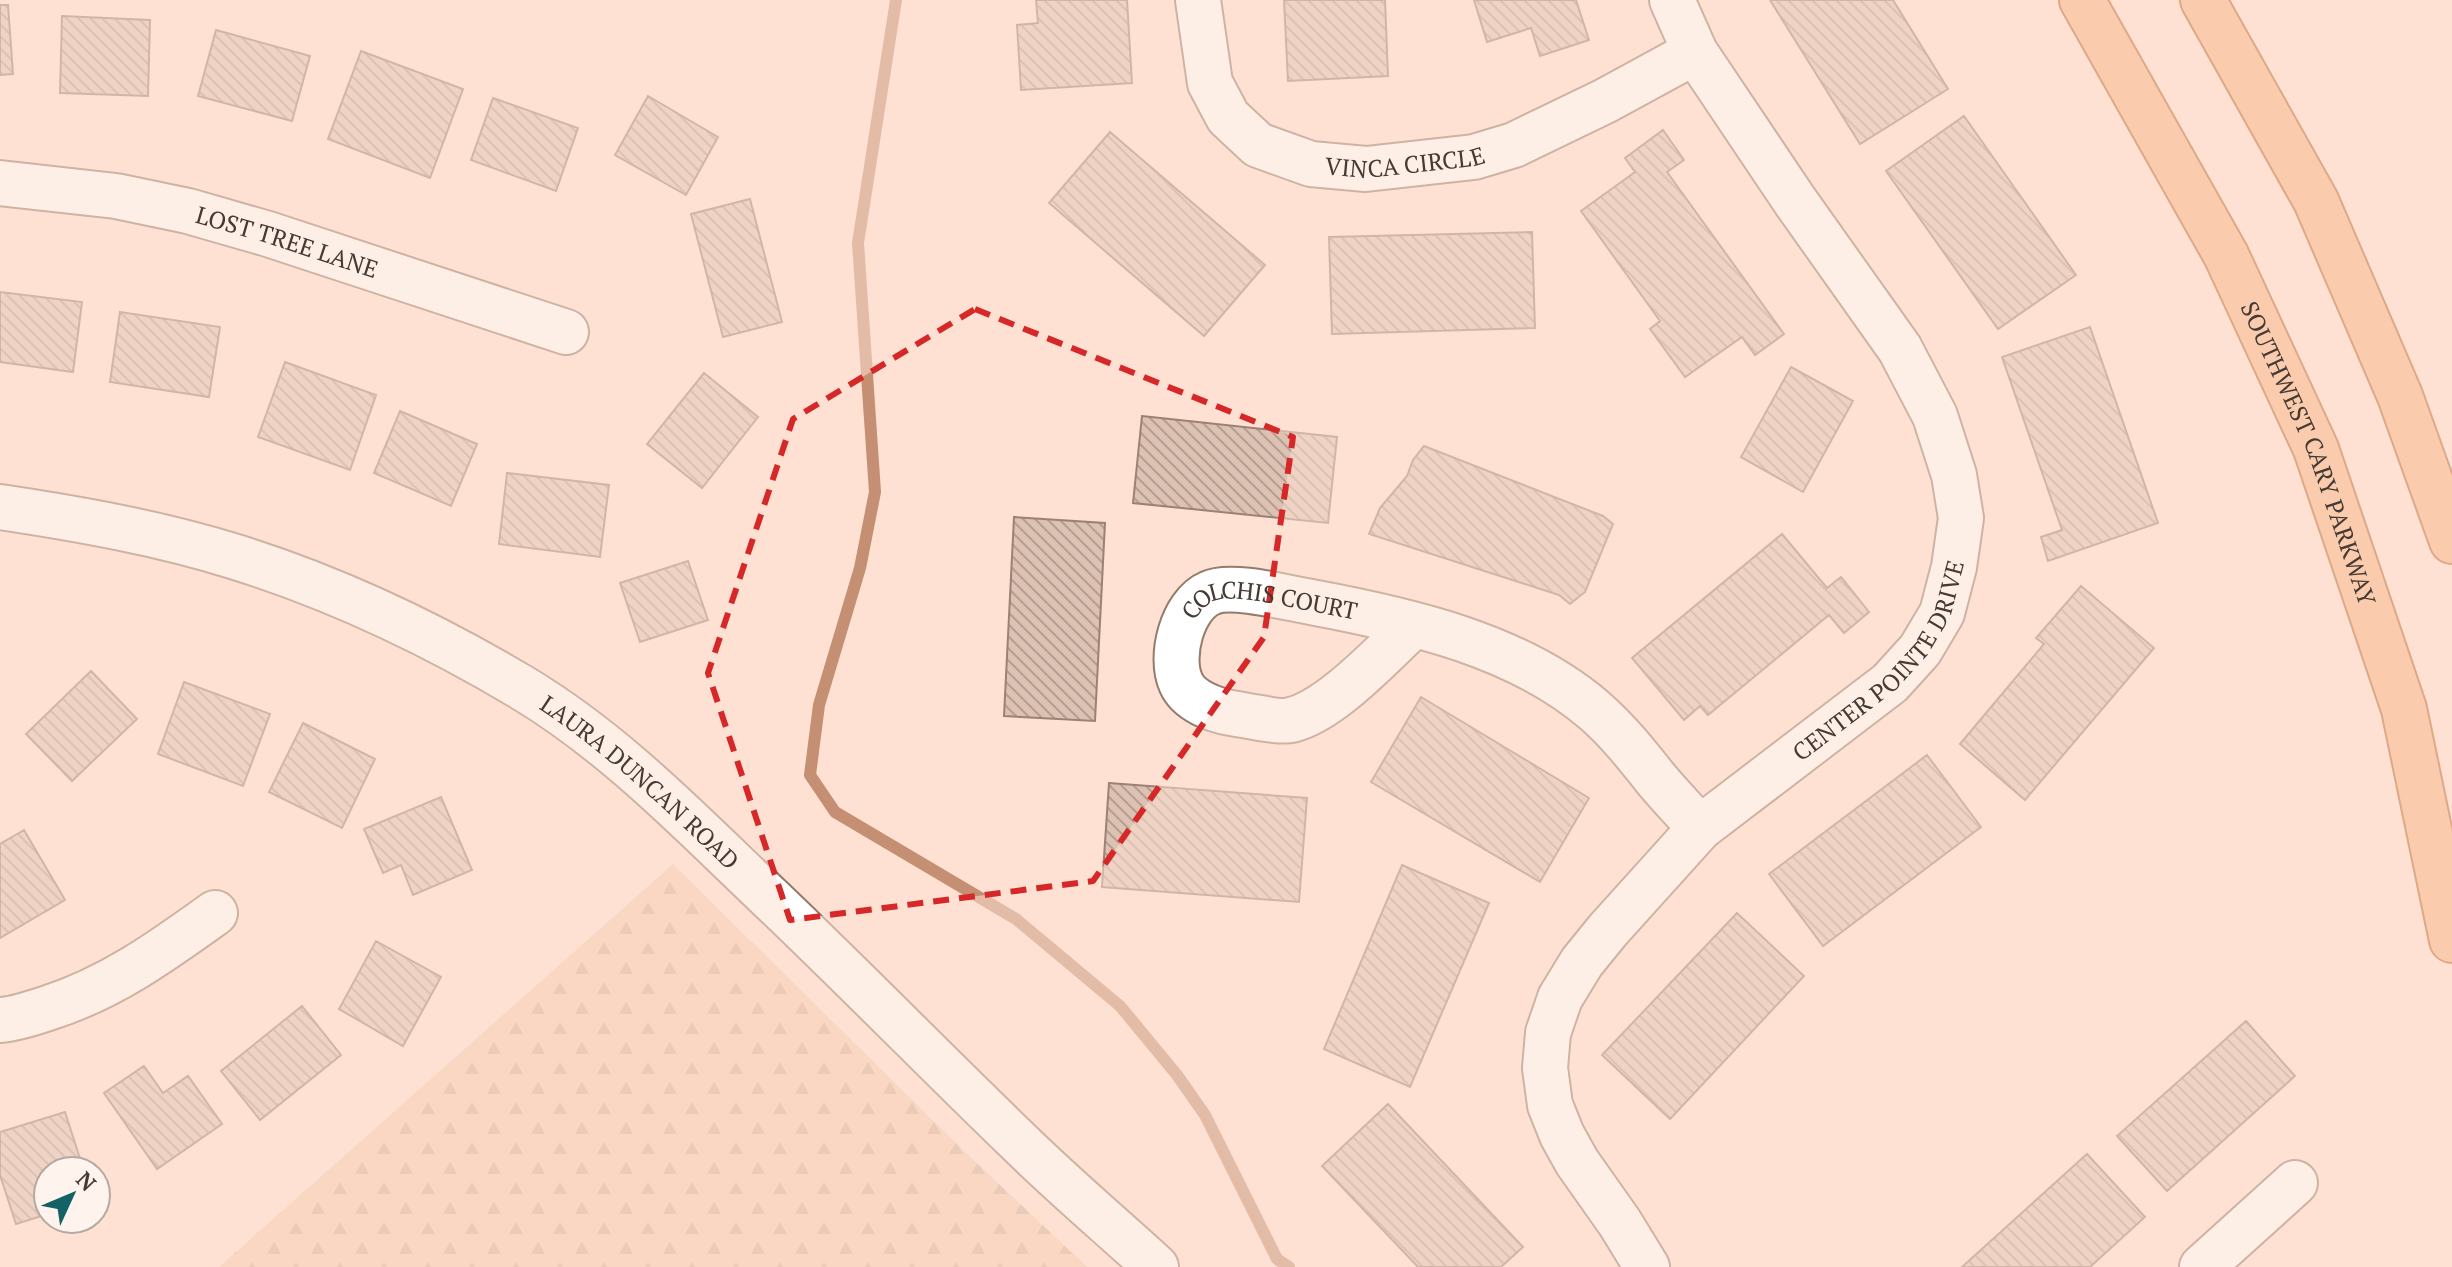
<svg xmlns="http://www.w3.org/2000/svg" width="2452" height="1267" font-family="'PT Serif',serif">
  <style>
    .forest { fill: url(#forest-firs) }
    .lines { fill: none; stroke-linecap: round; stroke-linejoin: round }
    .stream { stroke: #c48f73; stroke-width: 12 }
    .building { fill: url(#building-back-hatch); stroke: #9c8274; stroke-width: 2 }
    .minor-casing { stroke: #947b6d; stroke-width: 48 }
    .primary-casing { stroke: #b5642f; stroke-width: 48 }
    .minor { stroke: #fff; stroke-width: 44 }
    .primary { stroke: #f7b081; stroke-width: 44 }
    .marked { fill: none; stroke: #d62828; stroke-width: 6; stroke-dasharray: 16 10; stroke-linejoin: round }
    .labels { text-anchor: middle; dominant-baseline: central; stroke-width: 7; stroke-linejoin: round; paint-order: stroke }
    .street-label { font-size: 24px; fill: #453a34; stroke: #fef3ed }
  </style>
  <defs>
    <pattern id="forest-firs" width="22" height="20" patternUnits="userSpaceOnUse" patternTransform="scale(2)"><rect width="22" height="20" fill="#f6cab2"/><path d="M5 1l3.5 6h-7zM16 11l3.5 6h-7z" fill="#d4ae9a"/></pattern>
    <pattern id="building-back-hatch" width="6" height="6" patternUnits="userSpaceOnUse" patternTransform="scale(2)"><rect width="6" height="6" fill="#ddc1b3"/><path d="M-1 5l2 2M0 0l6 6M5-1l2 2" fill="none" stroke="#b59e92"/></pattern>
  </defs>
  <rect width="100%" height="100%" fill="#fee1d2"/>
  <!-- forest -->
  <path class="forest" d="M673,864L963,1150L1087,1267H219Z"/>
  <g class="lines">
    <!-- stream -->
    <path class="stream" d="M896,0L858,243L875,492L860,568L819,705L810,775L835,812L1016,919L1120,1006L1177,1075L1205,1115L1277,1259L1289,1267"/>
  </g>
  <!-- building -->
  <path class="building" d="M1036,0H1127L1132,83L1021,90L1017,25L1038,23Z
    M1284,0H1385L1388,76L1288,81Z
    M1474,0H1576L1589,40L1540,56L1531,28L1487,42Z
    M1770,0H1893L1948,89L1860,144Z
    M0,5H8L13,74L0,75Z
    M62,16L150,20L148,96L60,93Z
    M216,30L310,56L292,121L198,96Z
    M361,51L463,89L430,178L328,139Z
    M648,96L718,137L686,195L615,155Z
    M493,98L578,128L556,191L471,160Z
    M1964,116L2076,275L1998,329L1886,171Z
    M1663,130L1684,160L1667,172L1784,334L1755,355L1742,337L1685,377L1650,329L1660,321L1581,211L1635,172L1625,158Z
    M1110,132L1265,265L1204,336L1049,203Z
    M750,199L782,322L723,337L691,214Z
    M1532,232L1535,328L1332,334L1329,237Z
    M0,292L82,302L73,372L0,362Z
    M120,312L220,327L209,397L110,382Z
    M2090,327L2158,523L2048,561L2041,537L2062,530L2002,357Z
    M285,362L376,395L350,470L258,437Z
    M1791,367L1853,401L1803,492L1741,457Z
    M704,373L758,417L702,488L647,444Z
    M400,411L477,444L451,506L374,473Z
    M1142,416L1337,437L1328,523L1133,503Z
    M1424,446L1603,516L1613,524L1585,592L1570,604L1559,595L1369,534L1380,508L1407,476L1413,460Z
    M507,473L609,485L600,557L499,544Z
    M1014,517L1105,523L1095,721L1004,716Z
    M1782,534L1827,588L1841,577L1869,612L1844,633L1829,615L1708,715L1700,706L1684,720L1632,658Z
    M688,561L708,620L640,642L620,583Z
    M2081,586L2154,648L2025,800L1960,744L2044,644L2036,638Z
    M91,671L137,719L72,781L26,734Z
    M184,682L270,714L243,786L158,754Z
    M1421,697L1589,798L1540,882L1371,782Z
    M303,723L375,759L342,828L269,792Z
    M1927,755L1981,827L1823,946L1769,874Z
    M1109,783L1307,798L1299,902L1102,887Z
    M441,797L472,870L413,895L401,865L383,873L364,829Z
    M24,830L65,900L0,938V844Z
    M1402,865L1489,903L1410,1087L1324,1049Z
    M1737,913L1804,976L1670,1119L1602,1055Z
    M376,941L441,977L403,1046L339,1009Z
    M302,1006L341,1055L260,1120L221,1071Z
    M2246,1021L2295,1076L2167,1191L2117,1136Z
    M144,1066L163,1093L188,1076L222,1124L157,1169L104,1093Z
    M1388,1104L1523,1247L1501,1267H1418L1322,1166Z
    M65,1112L84,1171H48V1214L16,1224L0,1175V1132Z
    M2087,1154L2145,1217L2090,1267H1962Z"/>
  <g class="lines">
    <!-- minor casing -->
    <g class="minor-casing">
      <g id="minor">
        <path id="s1" d="M1198,0L1210,83L1228,117L1258,145L1311,164L1366,169L1474,157L1514,145L1605,101L1695,52"/>
        <path id="s2" d="M0,183L116,196L188,211L268,234L566,332"/>
        <path id="s3" d="M0,507C80,519 159,533 236,557C335,588 432,634 521,687C615,743 691,823 770,898C854,978 935,1061 1019,1142C1063,1185 1110,1225 1156,1267"/>
        <path id="s4" d="M1414,625C1383,653 1331,711 1291,720C1280,723 1244,715 1231,713C1214,710 1189,701 1181,683C1169,657 1182,605 1210,593C1231,583 1287,598 1311,602C1408,620 1519,645 1595,711C1618,731 1637,755 1656,779C1670,796 1686,812 1700,828"/>
        <path d="M0,1020C16,1019 33,1013 48,1008C111,988 162,951 215,913"/>
        <path id="s5" d="M1647,1267L1620,1223L1577,1162L1562,1135L1550,1105L1545,1068L1548,1033L1560,998L1582,962L1608,930L1700,828L1890,683L1920,650L1942,613L1954,567L1961,518L1954,475L1935,416L1900,349L1795,201L1695,52L1672,0"/>
        <path d="M2202,1267L2295,1183"/>
      </g>
    </g>
    <!-- primary casing -->
    <g class="primary-casing">
      <g id="primary">
        <path id="s6" d="M2082,0L2226,255L2316,449L2404,709L2452,940"/>
        <path d="M2203,0L2316,201L2400,396L2452,541"/>
      </g>
    </g>
    <!-- minor -->
    <use href="#minor" class="minor"/>
    <!-- primary -->
    <use href="#primary" class="primary"/>
  </g>
  <!-- marked area -->
  <path d="M0 0H2452V1267H0ZM975,309L1293,437L1264,637L1093,881L790,920L708,673L793,419Z" fill="#fee1d2" fill-opacity=".55" fill-rule="evenodd"/>
  <path class="marked" d="M975,309L1293,437L1264,637L1093,881L790,920L708,673L793,419Z"/>
  <g class="labels">
    <!-- street labels -->
    <g class="street-label">
      <text stroke="none"><textPath href="#s1" startOffset="314">VINCA CIRCLE</textPath></text>
      <text stroke="none"><textPath href="#s2" startOffset="294">LOST TREE LANE</textPath></text>
      <text stroke="none"><textPath href="#s6" startOffset="508">SOUTHWEST CARY PARKWAY</textPath></text>
      <text stroke="none"><textPath href="#s4" startOffset="438">COLCHIS COURT</textPath></text>
      <text stroke="none"><textPath href="#s5" startOffset="770">CENTER POINTE DRIVE</textPath></text>
      <text stroke="none"><textPath href="#s3" startOffset="708">LAURA DUNCAN ROAD</textPath></text>
    </g>
  </g>
  <!-- north arrow -->
  <g transform="translate(72 1195) rotate(46)"><circle r="38" fill="#fef3ed" stroke="#b4a9a3" stroke-width="2"/>
  <path d="M0-6L14 30L0 20L-14 30Z" fill="#126266"/>
  <text y="-12" font-size="22" font-weight="bold" text-anchor="middle" fill="#453a34">N</text>
  </g>
</svg>
